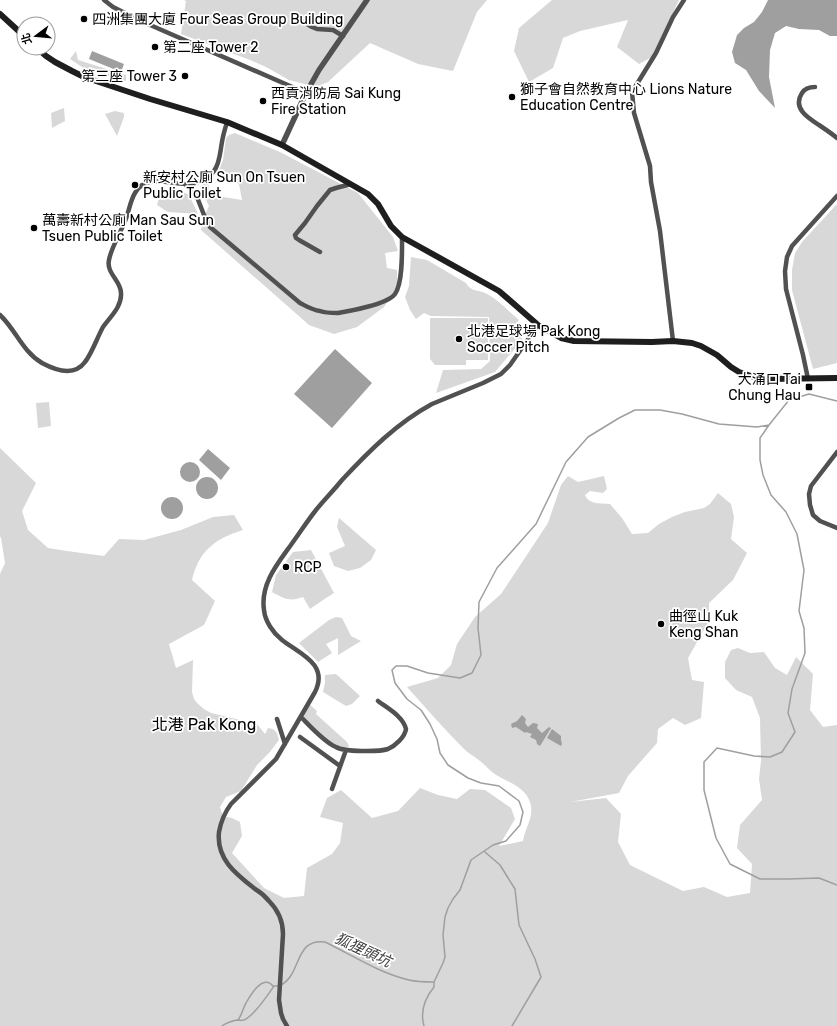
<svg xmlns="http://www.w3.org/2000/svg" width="837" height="1026" font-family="Rubik,'Noto Sans TC',sans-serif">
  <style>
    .green { fill: #d8d8d8 }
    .water { fill: #9f9f9f }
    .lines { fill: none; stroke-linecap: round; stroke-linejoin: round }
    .stream { stroke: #9f9f9f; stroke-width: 1.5 }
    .minor { stroke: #515151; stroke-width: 4.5 }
    .tertiary { stroke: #515151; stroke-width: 5.5 }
    .secondary { stroke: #1e1e1e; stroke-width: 6 }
    .poi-dot { fill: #000; stroke: #fff; stroke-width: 1.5 }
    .labels { text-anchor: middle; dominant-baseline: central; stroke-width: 3.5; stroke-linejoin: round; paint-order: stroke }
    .poi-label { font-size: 14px; fill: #000; stroke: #fff; text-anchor: start }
    .water-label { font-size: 15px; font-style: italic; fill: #404040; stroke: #fff }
    .quarter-label { font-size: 16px; fill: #000; stroke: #fff }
  </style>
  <rect width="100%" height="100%" fill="#fff"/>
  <!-- green -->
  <path class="green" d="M184,0H487L477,12L453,71L418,64L370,43L328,82L316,87L289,80L266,67L250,60L181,34L186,1Z
    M552,0H679L652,57L639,64L617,47L628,20L580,31L563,38L553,68L529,82L514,51L519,28Z
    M76,51L78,60L126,75V81L85,69L70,59Z
    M64,108L65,121L52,128L51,113Z
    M115,111L124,113V117L117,136L105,114Z
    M235,133L282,153L358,193L393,237L398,251L385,253L387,268L397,270V287L384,307L357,327L334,334L309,325L201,230L203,219L209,206L200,187L207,180L211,195L242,200L239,184L218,173L223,160L226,138L229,135Z
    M175,188L189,195L198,214L168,212L157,205L161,192Z
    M837,204V363L813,369L792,290V270L795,253L802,242Z
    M411,257L427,260L466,283C470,291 478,290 485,293C498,299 508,311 519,320L511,330L523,339L495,372L436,393L443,370L481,369L490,361L489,317L431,316L424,313L416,319L410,310L405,297L409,286Z
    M430,318H488V360H466V365H435L430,359Z
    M49,402L51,426L38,428L36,403Z
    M0,448L36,483L22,511L28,530L48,548L67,551L104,556L119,539L144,540L181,530L213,517L234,515L243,530C223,536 206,545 197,565C195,569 193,575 192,580L215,601L204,625L169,644L176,668L193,660L192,692L194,699L197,703L204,709L211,713L257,724L265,734L268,728L273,729L277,733L279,740L269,753L257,765L241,791L226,797L220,807L223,816L232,818L240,822L242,836L232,853L264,888L284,898L304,896L307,868L332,854L340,843L343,823L320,817L327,798L341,790L372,818L398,811L420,788L438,795L457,799L470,789L485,790L511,808L515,819L499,846L523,841C525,827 535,816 530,802C524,785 505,782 492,772C487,767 482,762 476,758C472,755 467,752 464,749C444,729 426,708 407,687L438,678L451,665L457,644L475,617L501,594L548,523L561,485L568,476L578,482L604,476L607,489L603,493L590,491L585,495C589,505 601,503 610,504L622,518L632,534L648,533L659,524L672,517L685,512L704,508L710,504L718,493L731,504L734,517L731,539L747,553L733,580L709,603V621L688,658L692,680L704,682L701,718L685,725L673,718L658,729L657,743L628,776L619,793L570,802L606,798L621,814L618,842L630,865L683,891L704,887L727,897L750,893L752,864L737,848L740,825L762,800L759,779L761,761L760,718L752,697L736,690L725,678V662L731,650L738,648L750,653L764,652L775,668L787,675L796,657L813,674L810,710L823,727L837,725V1026H0V574L5,563L1,538L0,536Z
    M339,518L376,550L371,560L360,568L348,571L334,566L329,553L345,546L337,527Z
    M311,550L334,593L326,598L310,609L303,597C289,602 285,599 272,592L276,575L293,552Z
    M336,617L342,618L351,636L361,641L338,655V638L326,644L332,653L318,662L299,643L329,620Z
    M336,674L360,696L352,704L346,706L323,692L325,683V675Z
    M309,704L317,711L316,714L347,742L349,746L345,749L329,741L302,716Z"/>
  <!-- water -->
  <path class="water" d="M768,0H837V36H830L819,30L799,29L786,26L775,33L770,50L769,77L775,108L759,91L746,70L735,63L732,52L737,35L744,28L754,22L762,12Z
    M92,51L124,64L121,72L89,59Z
    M335,349L372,383L332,428L294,394Z
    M208,449L230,468L221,480L199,460Z
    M180 472a10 10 0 1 1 20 0a10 10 0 1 1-20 0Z
    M196 488a11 11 0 1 1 22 0a11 11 0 1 1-22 0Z
    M161 508a11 11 0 1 1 22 0a11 11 0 1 1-22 0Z
    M522,715L526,719L525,723L528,727L533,723L538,724L537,728L542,733L549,727L551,728L540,746L537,744L536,740L530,737L532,734L526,732L525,733L516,727L512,728L511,724L517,721Z
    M552,729L561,736V740L562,744L561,746L547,738Z"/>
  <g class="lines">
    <!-- stream -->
    <path class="stream" d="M837,401L809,394L789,400L769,425L760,438V460L763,475L771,495L786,512L797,534L804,570L799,611L804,628L805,653L792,689L788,713L795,732L782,752L770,757L754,756L717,748L704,762V790L716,838L730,864L760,879H788L819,878L837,885
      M485,852L500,865L515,889L519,925L535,959L541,977L512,1026
      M281,985C302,974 294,938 325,942C352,955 379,973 409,980C417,982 426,982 434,982
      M238,1020C242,1015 243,1008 246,1003C251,994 263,974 273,986
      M222,1026C226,1023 232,1021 237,1020C241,1020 240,1021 244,1020C254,1016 267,996 274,986H278
      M424,1026C420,1012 425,998 434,987V982L443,963L445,957L443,935L445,917L448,908L453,899L460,890L471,860L493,845L506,841L520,825L523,812L519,801L499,786L481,783L468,778L448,765L440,753L437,739L430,724L421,710L407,699L395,683L392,670L396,666H407L428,673L460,678L472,673L481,655L478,628L479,602L497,568L536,524L566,462L588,437L619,418L635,410H660L682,414L719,424L757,427L769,425"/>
    <!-- minor -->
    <path class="minor" d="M104,0L113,7L141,21L306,93
      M304,22L312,27L317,29L333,30L343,36
      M815,87C810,87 805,88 802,93C792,108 808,118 819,125C825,129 831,133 837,138
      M186,185L197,197L204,215L210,227L300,303C306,306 312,310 320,311C325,313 332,313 338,313C350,311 388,304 395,294C403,283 402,251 402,237
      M320,252L299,240L296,238L295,235L305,223L317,206L330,190L336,188L351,184
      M0,315C16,330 22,351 42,363C55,370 74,377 85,362C92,353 97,338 103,327C110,317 122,307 121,293C121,281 106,273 109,260C111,248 120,234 125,221C129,212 130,201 135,193C144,175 168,183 185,184C195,185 207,180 214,171C220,163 220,152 222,142C223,135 225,129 227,122
      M673,341L660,231L651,182L650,166L634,113L632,92L656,53L673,17L684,0
      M808,379L803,355L786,289L785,271L787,257L792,246L837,196
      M837,452L811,486L809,494L810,505L813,515L820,521L837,528
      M301,717C310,726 324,742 336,747C344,752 379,752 388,749C395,746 405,737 406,729C403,716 387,708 378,701
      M277,719L285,744
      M300,737L340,766
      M332,789L346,750
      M287,1026L283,1019L281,1013L279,1000L283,934C283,922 278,910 269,901C265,896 260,892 255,889C236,874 216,859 219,832C221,821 225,812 231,804L276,759L315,692C329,664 300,654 282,640C273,633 265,621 264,610C260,583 279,562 293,542C301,531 308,520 316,510C324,500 334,490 342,480C369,451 397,423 432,404L483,383L501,374L510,365L538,325"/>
    <!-- tertiary -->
    <path class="tertiary" d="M282,145L306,93L319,70L367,0"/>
    <!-- secondary -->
    <path class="secondary" d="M0,14L24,36
      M37,48L46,56L55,62L72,71L84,77L150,99L227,122L282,145L368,194L378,204L391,226L402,237L499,291L538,325L561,338L574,341L652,342L673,341L692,343L701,346L717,355L731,367L739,372L754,377L767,379L837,378"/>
  </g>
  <!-- markers -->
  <g class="poi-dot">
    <circle cx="84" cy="19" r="4"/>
    <circle cx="155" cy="47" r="4"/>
    <circle cx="185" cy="76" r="4"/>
    <circle cx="512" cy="97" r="4"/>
    <circle cx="263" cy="101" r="4"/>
    <circle cx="135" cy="185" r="4"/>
    <circle cx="34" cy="228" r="4"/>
    <circle cx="459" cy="339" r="4"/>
    <rect x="805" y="383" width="8" height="8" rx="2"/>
    <circle cx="286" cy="567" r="4"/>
    <circle cx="661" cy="624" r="4"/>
  </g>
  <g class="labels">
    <!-- poi labels -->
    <g class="poi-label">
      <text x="92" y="19">四洲集團大廈 Four Seas Group Building</text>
      <text x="163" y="47">第二座 Tower 2</text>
      <text x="177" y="76" text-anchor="end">第三座 Tower 3</text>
      <text x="520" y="89">獅子會自然教育中心 Lions Nature<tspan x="520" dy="16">Education Centre</tspan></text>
      <text x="271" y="93">西貢消防局 Sai Kung<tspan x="271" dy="16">Fire Station</tspan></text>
      <text x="143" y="177">新安村公廁 Sun On Tsuen<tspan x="143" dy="16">Public Toilet</tspan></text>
      <text x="42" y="220">萬壽新村公廁 Man Sau Sun<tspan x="42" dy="16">Tsuen Public Toilet</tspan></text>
      <text x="467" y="331">北港足球場 Pak Kong<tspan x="467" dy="16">Soccer Pitch</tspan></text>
      <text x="801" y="379" text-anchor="end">大涌口 Tai<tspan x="801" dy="16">Chung Hau</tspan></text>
      <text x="294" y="567">RCP</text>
      <text x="669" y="616">曲徑山 Kuk<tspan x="669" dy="16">Keng Shan</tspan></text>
    </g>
    <!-- water labels -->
    <g class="water-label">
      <text transform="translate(363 950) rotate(25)">狐狸頭坑</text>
    </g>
    <!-- quarter labels -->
    <g class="quarter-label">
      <text x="204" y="724">北港 Pak Kong</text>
    </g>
  </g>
  <!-- north arrow -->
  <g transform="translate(36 36) rotate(254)"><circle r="19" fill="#ffffff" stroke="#999999"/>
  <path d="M0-3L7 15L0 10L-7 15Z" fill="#000000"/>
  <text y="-6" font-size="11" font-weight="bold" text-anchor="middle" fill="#000000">北</text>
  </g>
</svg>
